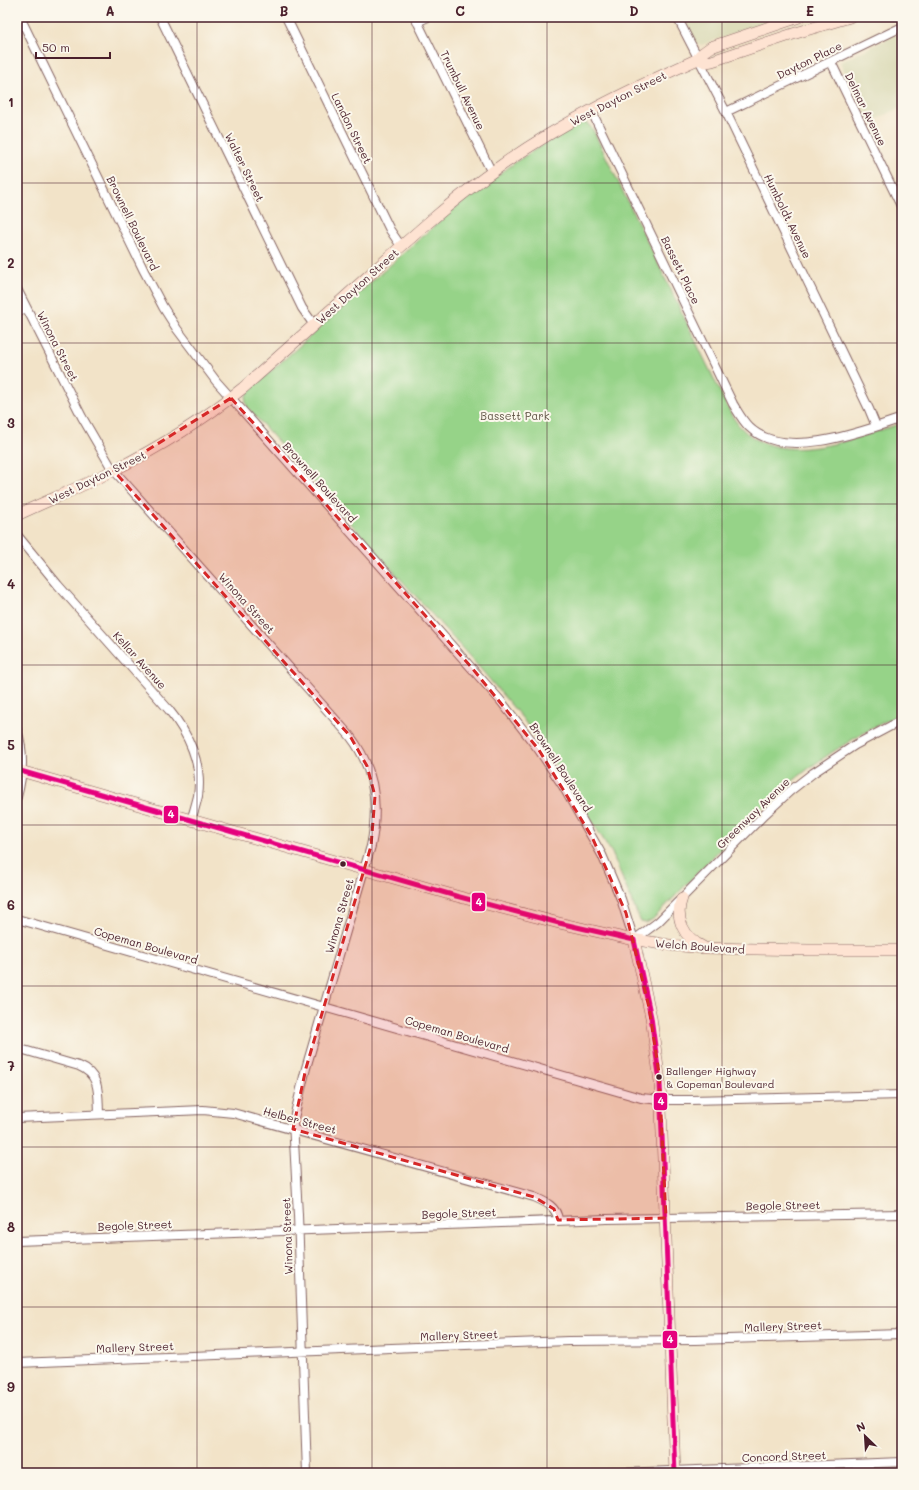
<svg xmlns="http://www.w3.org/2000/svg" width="919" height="1490" font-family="Mali,sans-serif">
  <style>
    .built { fill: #deddbb }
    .green { fill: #96d388; stroke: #70795a }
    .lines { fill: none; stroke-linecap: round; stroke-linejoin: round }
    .street-casing { stroke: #856462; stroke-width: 10 }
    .secondary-casing { stroke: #856462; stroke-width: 12 }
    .street { stroke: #fff; stroke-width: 8 }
    .secondary { stroke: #fee3d2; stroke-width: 11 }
    .bus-1-casing { stroke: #fbf7ec; stroke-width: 8 }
    .bus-1 { stroke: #e5007d; stroke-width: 5 }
    .marked { fill: #d62828; fill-opacity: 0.2; stroke: #d62828; stroke-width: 3; stroke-dasharray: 8 5; stroke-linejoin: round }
    .grid { fill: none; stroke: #4a1f2b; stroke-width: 1; stroke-opacity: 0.55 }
    .bus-dot { fill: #4a1f2b; stroke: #fbf7ec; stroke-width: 1.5 }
    .labels { text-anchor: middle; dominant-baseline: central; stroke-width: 4; stroke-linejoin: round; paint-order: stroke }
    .bus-label { font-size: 10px; fill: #4a1f2b; stroke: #fbf7ec; text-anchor: start }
    .street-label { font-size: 11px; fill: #4a1f2b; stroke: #fbf7ec }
    .park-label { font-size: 11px; fill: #615547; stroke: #fbf7ec }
    .line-badge { stroke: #fbf7ec; stroke-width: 1.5 }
    .badge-label { font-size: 11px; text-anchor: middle; font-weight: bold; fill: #fff }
    .neatline { fill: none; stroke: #4a1f2b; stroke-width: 1.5 }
    .grid-label { font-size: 13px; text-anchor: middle; font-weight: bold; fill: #4a1f2b }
  </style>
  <rect width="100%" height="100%" fill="#fbf7ec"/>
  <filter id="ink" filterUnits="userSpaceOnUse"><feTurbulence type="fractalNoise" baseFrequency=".025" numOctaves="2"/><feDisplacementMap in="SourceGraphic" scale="8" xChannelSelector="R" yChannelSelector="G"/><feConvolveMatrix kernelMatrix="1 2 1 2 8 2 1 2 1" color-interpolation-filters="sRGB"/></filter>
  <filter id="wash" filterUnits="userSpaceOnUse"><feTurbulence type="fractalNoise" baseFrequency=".012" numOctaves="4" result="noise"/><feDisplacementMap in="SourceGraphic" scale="16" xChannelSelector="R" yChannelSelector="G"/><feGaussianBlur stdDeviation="0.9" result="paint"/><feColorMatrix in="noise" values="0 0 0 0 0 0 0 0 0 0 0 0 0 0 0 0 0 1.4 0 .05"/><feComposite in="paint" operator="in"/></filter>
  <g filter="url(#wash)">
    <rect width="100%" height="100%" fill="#f2e3c8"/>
    <!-- built -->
    <path class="built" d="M683,17H781L701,45L696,43Z
      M902,32V107L869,123L840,62Z"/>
    <!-- green -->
    <path class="green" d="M580,122L587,123L593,130L731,414C766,475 851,440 902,423V713C869,729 838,747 808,769C753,811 702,869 653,919L646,923L641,922L638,916L612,853L564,777L523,719L479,667L248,408C244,401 245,395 251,389L451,211L517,161Z"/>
  </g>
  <g filter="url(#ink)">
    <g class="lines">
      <!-- street casing -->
      <g class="street-casing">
        <path id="street" d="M20,17L144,271L163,307L177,329L216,381L500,700L539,750L563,786L602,855L621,899L634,940L658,922L765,814L790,791L813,773L855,745L902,720
          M160,17L302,308L314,325
          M286,17L390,230L401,246
          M415,17L492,173
          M677,17L726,112L869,409L876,426
          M417,22L428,17
          M831,62L902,208
          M591,110L733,404C738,412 742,420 749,427C784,461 861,432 902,418
          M726,112L902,27
          M17,289L82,417L111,467L350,736C375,768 379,807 371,846L306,1068L293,1122L298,1215L307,1473
          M17,312L26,308
          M17,535L58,585L169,710C188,733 203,764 198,796C196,804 194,812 191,820
          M17,730C24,751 23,775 17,797
          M17,919L641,1098L661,1100H690L902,1095
          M17,1048L79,1066C101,1075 98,1094 99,1114
          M17,1118L203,1110L233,1113L534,1197C546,1202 557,1207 558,1220
          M17,1241L607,1219L902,1214
          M17,1363L568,1341L695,1340L902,1334
          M619,1473L902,1462"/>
      </g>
      <!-- secondary casing -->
      <g class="secondary-casing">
        <path id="secondary" d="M698,59L706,62L712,61L796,33L850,17
          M17,515C49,500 83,486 114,470C160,447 203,420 243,388C284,352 324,316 365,279C409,239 453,199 502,165C564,121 629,90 698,59L700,55L711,47L799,17
          M17,770L456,896L559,923L625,938L669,945L706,948L808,950H902
          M682,898C674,918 684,938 703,947
          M634,940L651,1017L660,1082L675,1473"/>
      </g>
      <!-- street -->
      <use href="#street" class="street"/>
      <!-- secondary -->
      <use href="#secondary" class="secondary"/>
      <!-- bus-1 casing -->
      <g class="bus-1-casing">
        <path id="bus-1" d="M17,770L456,896L559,923L634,940
          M634,940L651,1017L660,1082L675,1473"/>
      </g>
      <!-- bus-1 -->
      <use href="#bus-1" class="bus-1"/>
    </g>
  </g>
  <!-- marked area -->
  <path class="marked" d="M231,398L472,668L539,750L592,837L626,913L649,1007L659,1073L666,1218L558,1220L554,1209L534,1197L293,1129L306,1068L371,846L375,796L367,766L350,736L114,471Z"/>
  <!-- grid -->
  <path class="grid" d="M197,17V1473M372,17V1473M547,17V1473M722,17V1473M17,183H902M17,343H902M17,504H902M17,665H902M17,825H902M17,986H902M17,1147H902M17,1307H902"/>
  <!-- markers -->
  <g class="bus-dot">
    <circle cx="343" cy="864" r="3.5"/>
    <circle cx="659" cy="1077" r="3.5"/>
  </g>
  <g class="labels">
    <!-- bus labels -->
    <g class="bus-label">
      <text x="666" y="1071">Ballenger Highway<tspan x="666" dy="13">&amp; Copeman Boulevard</tspan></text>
    </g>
    <!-- street labels -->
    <g class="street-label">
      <text transform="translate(809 60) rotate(-26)">Dayton Place</text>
      <text transform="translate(463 90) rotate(64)">Trumbull Avenue</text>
      <text transform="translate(618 98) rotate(-27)">West Dayton Street</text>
      <text transform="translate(866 109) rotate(64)">Delmar Avenue</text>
      <text transform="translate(352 128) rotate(64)">Landon Street</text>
      <text transform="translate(245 167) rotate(64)">Walter Street</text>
      <text transform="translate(788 216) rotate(64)">Humboldt Avenue</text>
      <text transform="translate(133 223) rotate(64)">Brownell Boulevard</text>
      <text transform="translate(681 270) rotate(64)">Bassett Place</text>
      <text transform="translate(357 286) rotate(-42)">West Dayton Street</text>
      <text transform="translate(58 346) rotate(63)">Winona Street</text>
      <text transform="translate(97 477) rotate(-26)">West Dayton Street</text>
      <text transform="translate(320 482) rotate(48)">Brownell Boulevard</text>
      <text transform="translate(247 603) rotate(48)">Winona Street</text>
      <text transform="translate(140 660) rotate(48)">Kellar Avenue</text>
      <text transform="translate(561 767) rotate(57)">Brownell Boulevard</text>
      <text transform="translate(753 813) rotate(-44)">Greenway Avenue</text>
      <text transform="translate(339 916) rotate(-74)">Winona Street</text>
      <text transform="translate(146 945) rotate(16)">Copeman Boulevard</text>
      <text transform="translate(700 946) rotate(4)">Welch Boulevard</text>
      <text transform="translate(457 1034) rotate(16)">Copeman Boulevard</text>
      <text transform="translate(300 1120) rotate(15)">Helber Street</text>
      <text transform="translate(783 1205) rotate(-1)">Begole Street</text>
      <text transform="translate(459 1213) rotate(-2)">Begole Street</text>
      <text transform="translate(135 1225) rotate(-2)">Begole Street</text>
      <text transform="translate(287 1236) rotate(-92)">Winona Street</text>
      <text transform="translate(783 1326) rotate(-2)">Mallery Street</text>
      <text transform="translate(459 1335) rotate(-2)">Mallery Street</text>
      <text transform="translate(135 1347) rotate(-2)">Mallery Street</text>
      <text transform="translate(784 1456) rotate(-2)">Concord Street</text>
    </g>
    <!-- park labels -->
    <g class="park-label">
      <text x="515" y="415">Bassett Park</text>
    </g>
  </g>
  <g class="line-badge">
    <rect x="163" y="805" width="16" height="19" rx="4" fill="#e5007d"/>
    <rect x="471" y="892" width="15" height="20" rx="4" fill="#e5007d"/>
    <rect x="653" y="1092" width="15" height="19" rx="4" fill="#e5007d"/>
    <rect x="662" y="1330" width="16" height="19" rx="4" fill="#e5007d"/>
  </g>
  <g class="badge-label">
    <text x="171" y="818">4</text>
    <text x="479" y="906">4</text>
    <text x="661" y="1105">4</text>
    <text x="670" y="1343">4</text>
  </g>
  <!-- margin -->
  <rect width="919" height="1490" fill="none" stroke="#fbf7ec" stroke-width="44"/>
  <!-- north arrow -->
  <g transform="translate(865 1436) rotate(335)" stroke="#fbf7ec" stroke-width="3" paint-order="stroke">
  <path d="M0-3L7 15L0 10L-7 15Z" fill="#4a1f2b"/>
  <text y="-6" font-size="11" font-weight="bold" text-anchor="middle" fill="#4a1f2b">N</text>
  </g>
  <!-- scale -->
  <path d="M36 52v6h74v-6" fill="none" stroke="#4a1f2b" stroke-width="2"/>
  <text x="42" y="52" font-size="12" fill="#4a1f2b" stroke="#fbf7ec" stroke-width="3" paint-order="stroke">50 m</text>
  <rect x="22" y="22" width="875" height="1446" class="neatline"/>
  <g class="grid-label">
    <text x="110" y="16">A</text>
    <text x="284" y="16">B</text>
    <text x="460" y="16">C</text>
    <text x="634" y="16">D</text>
    <text x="810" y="16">E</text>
    <text x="11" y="107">1</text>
    <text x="11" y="268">2</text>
    <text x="11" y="428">3</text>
    <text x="11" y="589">4</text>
    <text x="11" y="750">5</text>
    <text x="11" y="910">6</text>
    <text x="11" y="1071">7</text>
    <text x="11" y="1232">8</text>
    <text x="11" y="1392">9</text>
  </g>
</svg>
